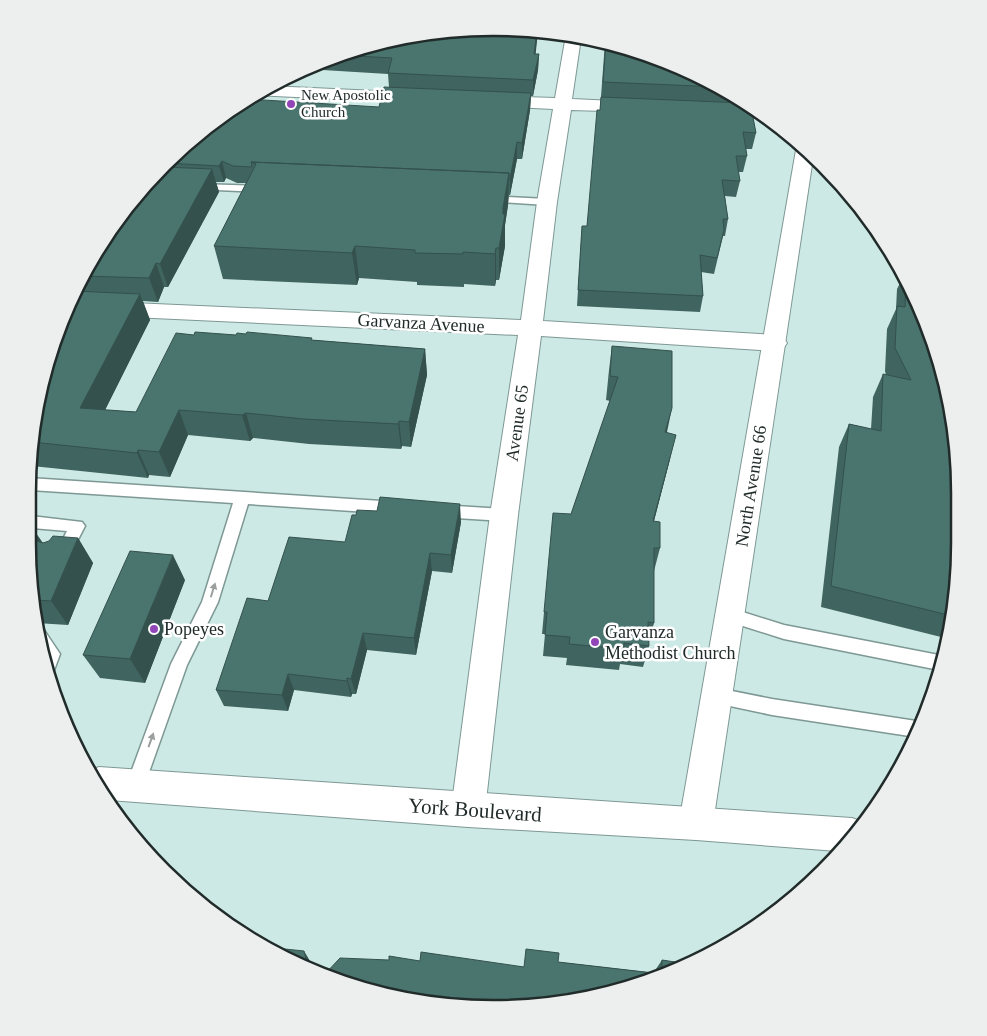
<svg xmlns="http://www.w3.org/2000/svg" width="987" height="1036" font-family="'Times New Roman',serif">
  <style>
    .lines { fill: none; stroke-linecap: round; stroke-linejoin: round }
    .service-casing { stroke: #7e9894; stroke-width: 3 }
    .minor-casing { stroke: #7e9894; stroke-width: 2 }
    .tertiary-casing { stroke: #7e9894; stroke-width: 2 }
    .secondary-casing { stroke: #7e9894; stroke-width: 2 }
    .service { fill: #fff; fill-rule: evenodd }
    .minor { fill: #fff; fill-rule: evenodd }
    .tertiary { fill: #fff; fill-rule: evenodd }
    .secondary { fill: #fff; fill-rule: evenodd }
    .wall { fill: #40645f }
    .shaded-wall { fill: #34514d }
    .building { fill: #4a746e; stroke: #34514d }
    .oneway { fill: #9ba09f }
    .poi-dot { fill: #9145b6; stroke: #fff; stroke-width: 2 }
    .labels { text-anchor: middle; dominant-baseline: central; stroke-width: 5; stroke-linejoin: round; paint-order: stroke }
    .far-poi-label { font-size: 15px; fill: #212c2a; stroke: #fff; text-anchor: start }
    .street-label { font-size: 18px; fill: #212c2a; stroke: #fff }
    .poi-label { font-size: 18px; fill: #212c2a; stroke: #fff; text-anchor: start }
    .near-street-label { font-size: 21px; fill: #212c2a; stroke: #fff }
    .rim { fill: none; stroke: #212c2a; stroke-width: 2.5 }
  </style>
  <rect width="100%" height="100%" fill="#cde9e5"/>
  <g class="lines">
    <!-- service casing -->
    <g class="service-casing">
      <path id="service" d="M198,184L263,186L268,189L263,192L194,189L193,187Z
        M488,196L547,199L552,202L547,205L484,201L483,199Z
        M29,478L397,502L402,504L404,508L402,512L397,514L248,504L218,602L187,665L142,792L135,795L128,792L126,786L171,664L202,602L233,503L30,490Z
        M440,505L504,509L509,511L511,515L509,519L504,521L440,517L435,515L433,511L435,507Z
        M31,516L82,522L85,526L68,559L63,561L58,559L55,555L67,531L32,528Z
        M730,608L784,625L944,656L939,670L784,639L724,620L722,615L724,610Z
        M36,625L42,627L60,654L53,673L49,675L37,634Z
        M717,688L772,699L923,722L916,737L772,715L711,702L708,696L711,690Z"/>
    </g>
    <!-- minor casing -->
    <g class="minor-casing">
      <path id="minor" d="M566,35L581,38L572,99L637,102L643,103L646,107L643,111L637,112L571,110L557,202L543,321L775,335L783,337L787,343L783,349L775,351L541,336L518,515L485,810L480,822L468,827L456,822L451,810L490,515L518,335L110,316L102,314L99,309L102,304L110,302L521,320L537,202L553,109L493,106L487,105L484,101L487,97L493,96L555,98Z
        M269,86L420,93L426,94L429,98L426,102L420,103L254,95Z
        M715,106L750,107L766,117L760,118L709,115L706,111L709,107Z"/>
    </g>
    <!-- tertiary casing -->
    <g class="tertiary-casing">
      <path id="tertiary" d="M798,146H800L813,158L713,823L708,835L696,840L684,835L679,823L796,150Z"/>
    </g>
    <!-- secondary casing -->
    <g class="secondary-casing">
      <path id="secondary" d="M99,767L852,818L863,822L837,851L696,840L468,827L109,800L91,770Z"/>
    </g>
    <!-- service -->
    <use href="#service" class="service"/>
    <!-- minor -->
    <use href="#minor" class="minor"/>
    <!-- tertiary -->
    <use href="#tertiary" class="tertiary"/>
    <!-- secondary -->
    <use href="#secondary" class="secondary"/>
  </g>
  <!-- wall -->
  <path class="wall" d="M538,31L535,54H539L538,70L533,96H531L530,110L522,159H517L510,195H509L508,205L505,225V246L499,280H496L495,286L464,284V287L417,285V282L359,278L357,285L223,279L214,246L246,183H237L226,178L224,182H216L219,192L168,287H164L158,302L143,301L150,320L105,410L136,412L194,335L312,340L425,349L427,375L411,447L402,446L401,449L309,444L253,438L250,441L188,435L170,477L149,475L148,478L32,466L29,471V463L43,373L76,287L124,210L186,143L379,107L389,87L388,74L306,69L344,52Z
    M605,42L700,76L751,107L756,133L752,149H746L747,156L743,172H738L740,181L736,197L725,196L728,219L725,236H723L714,274L701,272L703,296L700,312L577,306L582,226H587L600,110Z
    M904,275L935,344L960,543L950,634L949,639L821,607L839,447L849,424L871,429L873,397L883,374L886,375L885,371L887,329L896,309L897,289Z
    M612,346L666,433L670,459L654,521L660,548L654,571V623L649,642V646L643,667L620,664L619,670L566,665L567,658L543,656L545,634H542L544,612L571,514L610,401L606,400L609,370Z
    M461,522L452,573L432,571L416,655L367,650L356,694H352L351,697L294,690L288,711L224,706L216,690L268,601L345,542Z
    M31,526L43,543L78,538L93,563L68,625L36,623Z
    M185,580L145,683L100,678L83,655Z
    M389,960L420,961L524,967L558,962L656,973V969L662,960L688,964L644,984Z"/>
  <!-- shaded-wall -->
  <path class="shaded-wall" d="M537,31H538L534,70V54Z
    M539,54L538,70L533,96V80Z
    M531,93L530,110L522,159V143Z
    M517,142V159L510,195V179Z
    M222,161L226,178L224,182L219,166Z
    M212,169L219,192L168,287L160,264Z
    M509,173L508,205L505,225V246L499,280V248L503,208Z
    M355,246L359,278L357,285L352,253Z
    M496,248V280L495,286V254Z
    M156,263L164,287L158,302L149,278Z
    M140,294L150,320L93,434L80,408Z
    M425,349L427,375L411,447L409,422Z
    M672,408L667,432L660,456L665,432Z
    M179,410L188,435L170,477L159,452Z
    M246,413L253,438L250,441L242,415Z
    M399,421L402,446L401,449L398,424Z
    M676,435L670,459L648,544L653,521Z
    M138,450L149,475L148,478L137,453Z
    M29,461L32,466L29,471Z
    M460,504L461,522L452,573L451,555Z
    M31,526L45,547L33,552Z
    M78,538L93,563L68,625L51,601Z
    M430,553L432,571L416,655L414,638Z
    M173,555L185,580L145,683L130,659Z
    M363,633L367,650L356,694L351,679Z
    M288,674L294,690L288,711L282,695Z
    M347,678L352,694L351,697L347,681Z
    M304,951L310,961L313,970L308,968Z"/>
  <!-- building -->
  <path class="building" d="M524,29L537,31L534,54H539L533,80L388,73L392,58L338,55L344,52L433,31Z
    M606,42L614,43L700,76L719,87L603,82Z
    M384,87L531,93L522,143L517,142L510,179H509V173L251,162L252,167L233,166L222,161L219,166L167,163L186,143L247,99L379,107Z
    M601,97L744,103L751,107L756,133L743,132L747,156H736L740,181L722,180L728,219H723L724,230L717,258L700,255L703,296L578,290L582,226H587L597,110H600Z
    M251,162L509,173L503,208V214H505L499,248H496L495,254L463,252V254L415,253V250L355,246L352,253L214,246L256,164Z
    M164,167L212,169L160,264L156,263L149,278L83,276L124,210Z
    M906,281L935,344L956,433L960,543L952,616L831,586L849,424L881,431L883,374L911,380L895,348L897,306L905,307Z
    M74,291L140,294L80,408L136,412L176,333L194,335L195,332L236,335L237,333L246,334L247,332L312,338L311,340L425,349L409,422L399,421L398,424L303,419L246,413L242,415L179,410L159,452L138,450L137,453L32,442L43,373Z
    M612,346L672,351V408L665,432L676,435L653,521L660,522V548H654V623L648,622L649,646L624,643V649L569,644L570,637L545,635L547,612H544L553,513L571,514L618,377L610,376Z
    M380,497L460,504L451,555L430,553L414,638L363,633L351,679L347,678V681L288,674L282,695L216,690L247,598L268,601L289,537L345,542L352,515H356L357,510L377,511Z
    M32,535H33L37,541L43,543L49,541L53,536L78,538L51,601L35,600Z
    M130,551L173,555L130,659L83,655Z
    M275,948L304,951L308,968L274,952Z
    M526,949L559,953L558,962L662,974V960L688,964L644,984L554,1005H433L344,984L324,975L340,958L389,960V956L420,961L421,952L524,967Z"/>
  <!-- one-way arrows -->
  <defs><path id="oneway-solid" d="M-6-.8H1V-3.2L6.5 0L1 3.2V.8H-6Z" transform="scale(1.25)"/></defs>
  <g class="oneway">
    <use href="#oneway-solid" transform="translate(213 590) rotate(-73)"/>
    <use href="#oneway-solid" transform="translate(151 740) rotate(-70)"/>
  </g>
  <!-- markers -->
  <g class="poi-dot">
    <circle cx="291" cy="104" r="5"/>
    <circle cx="154" cy="629" r="5"/>
    <circle cx="595" cy="642" r="5"/>
  </g>
  <g class="labels">
    <!-- far-poi labels -->
    <g class="far-poi-label">
      <text x="301" y="95">New Apostolic<tspan x="301" dy="17">Church</tspan></text>
    </g>
    <!-- street labels -->
    <g class="street-label">
      <text transform="translate(421 323) rotate(3)">Garvanza Avenue</text>
      <text transform="translate(517 423) rotate(-82)">Avenue 65</text>
      <text transform="translate(751 486) rotate(-81)">North Avenue 66</text>
    </g>
    <!-- poi labels -->
    <g class="poi-label">
      <text x="164" y="629">Popeyes</text>
      <text x="605" y="632">Garvanza<tspan x="605" dy="21">Methodist Church</tspan></text>
    </g>
    <!-- near-street labels -->
    <g class="near-street-label">
      <text transform="translate(475 810) rotate(4)">York Boulevard</text>
    </g>
  </g>
  <!-- crop -->
  <path d="M0 0H987V1036H0ZM493 36H494A457 457 0 0 1 951 493V543A457 457 0 0 1 494 1000H493A457 457 0 0 1 36 543V493A457 457 0 0 1 493 36Z" fill="#edeeee" fill-rule="evenodd"/>
  <path class="rim" d="M493 36H494A457 457 0 0 1 951 493V543A457 457 0 0 1 494 1000H493A457 457 0 0 1 36 543V493A457 457 0 0 1 493 36Z"/>
</svg>
